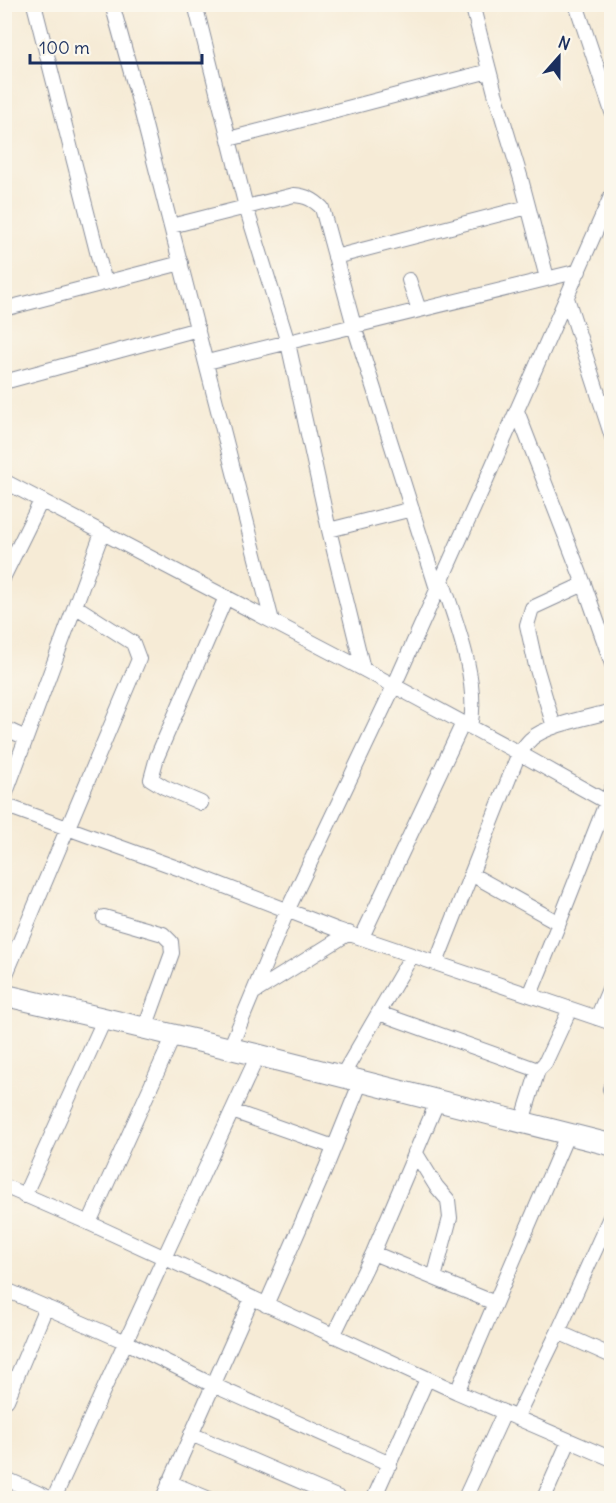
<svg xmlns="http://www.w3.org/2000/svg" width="616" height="1503" font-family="Delius,sans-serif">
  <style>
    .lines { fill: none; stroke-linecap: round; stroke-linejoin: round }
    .minor-casing { stroke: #888d9a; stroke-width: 16 }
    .primary-casing { stroke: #888d9a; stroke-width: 23 }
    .minor { stroke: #fff; stroke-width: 14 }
    .primary { stroke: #fff; stroke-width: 21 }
  </style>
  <rect width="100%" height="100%" fill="#fbf7ec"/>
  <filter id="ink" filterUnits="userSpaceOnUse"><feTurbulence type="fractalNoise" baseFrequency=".0167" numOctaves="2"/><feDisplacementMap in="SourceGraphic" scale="12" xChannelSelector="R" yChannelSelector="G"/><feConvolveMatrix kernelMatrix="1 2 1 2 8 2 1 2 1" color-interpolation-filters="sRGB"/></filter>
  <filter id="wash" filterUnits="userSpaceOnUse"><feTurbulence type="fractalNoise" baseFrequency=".008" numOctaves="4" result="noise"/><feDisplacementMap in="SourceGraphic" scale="24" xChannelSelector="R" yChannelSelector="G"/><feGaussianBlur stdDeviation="1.35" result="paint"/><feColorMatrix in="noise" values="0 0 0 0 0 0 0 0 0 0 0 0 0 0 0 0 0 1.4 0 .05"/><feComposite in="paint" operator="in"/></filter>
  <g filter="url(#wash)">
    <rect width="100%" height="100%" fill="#f6ebd6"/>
  </g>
  <g filter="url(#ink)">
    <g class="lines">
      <!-- minor casing -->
      <g class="minor-casing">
        <path id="minor" d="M34,4L105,283
          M112,4L137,94L272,621
          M195,4L246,207L288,343L329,530L363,669
          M472,4L495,93L521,179L547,278
          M576,4L612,112
          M229,139L489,71
          M171,226L294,195C306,196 313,199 322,208L354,326L437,589
          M335,257L528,207
          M409,280L419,310
          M567,298L612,437
          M4,309L181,263
          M207,362L579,271
          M4,382L198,329
          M517,411L584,584L612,664
          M4,481L363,669L519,753L612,805
          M329,530L412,509
          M4,576L41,501
          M442,580C456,622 480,683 470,727
          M554,727L536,666L527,625L532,608L584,584
          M4,728L26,738
          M4,798L102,533
          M201,803L164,787L151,779L157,757L226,597
          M4,805L183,870L338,930L612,1023
          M471,874L559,923
          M104,917L163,934L171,942L172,953L145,1028
          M362,937L463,723
          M436,963L519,753C523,748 527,743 531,739C546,725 591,717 612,711
          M4,979L139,659L133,643L75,606
          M253,993L349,933
          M530,995L559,923L612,788
          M379,1013L538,1070L545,1063L570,1009
          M597,1018L612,982
          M230,1048L288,909L394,686L484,485L612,194
          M342,1076L412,955
          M610,1089L612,1085
          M232,1111L334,1147
          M522,1122L538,1070
          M415,1152L436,1186L448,1200L450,1218L434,1278
          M4,1186L89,1223L457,1392L612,1459
          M24,1196L105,1018
          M89,1223L174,1035
          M373,1253L495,1303
          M4,1289L126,1342L213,1385L390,1464
          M266,1305L325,1170L361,1081
          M558,1332L612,1356
          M333,1336L373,1253L438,1100
          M457,1392L568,1133
          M7,1400L46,1307
          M516,1418L558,1332L612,1213
          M191,1434L339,1498
          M4,1478L49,1498
          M169,1482L207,1498
          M54,1498L164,1258L258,1055
          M163,1498L252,1298
          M374,1498L427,1379
          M465,1498L504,1413
          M544,1498L569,1441"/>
      </g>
      <!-- primary casing -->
      <g class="primary-casing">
        <path id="primary" d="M4,995L258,1055L612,1145"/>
      </g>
      <!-- minor -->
      <use href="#minor" class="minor"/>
      <!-- primary -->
      <use href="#primary" class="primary"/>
    </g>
  </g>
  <!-- margin -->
  <rect width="616" height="1503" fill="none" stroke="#fbf7ec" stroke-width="24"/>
  <!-- north arrow -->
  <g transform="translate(559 57) rotate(21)" stroke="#fbf7ec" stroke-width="4.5" paint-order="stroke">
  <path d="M0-4.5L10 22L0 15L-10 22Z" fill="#1b2f5e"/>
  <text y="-9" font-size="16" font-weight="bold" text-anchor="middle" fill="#1b2f5e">N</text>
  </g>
  <!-- scale -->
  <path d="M30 54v9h172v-9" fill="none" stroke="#1b2f5e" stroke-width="3"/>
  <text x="39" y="54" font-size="18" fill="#1b2f5e" stroke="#fbf7ec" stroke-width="4.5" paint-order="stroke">100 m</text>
</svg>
